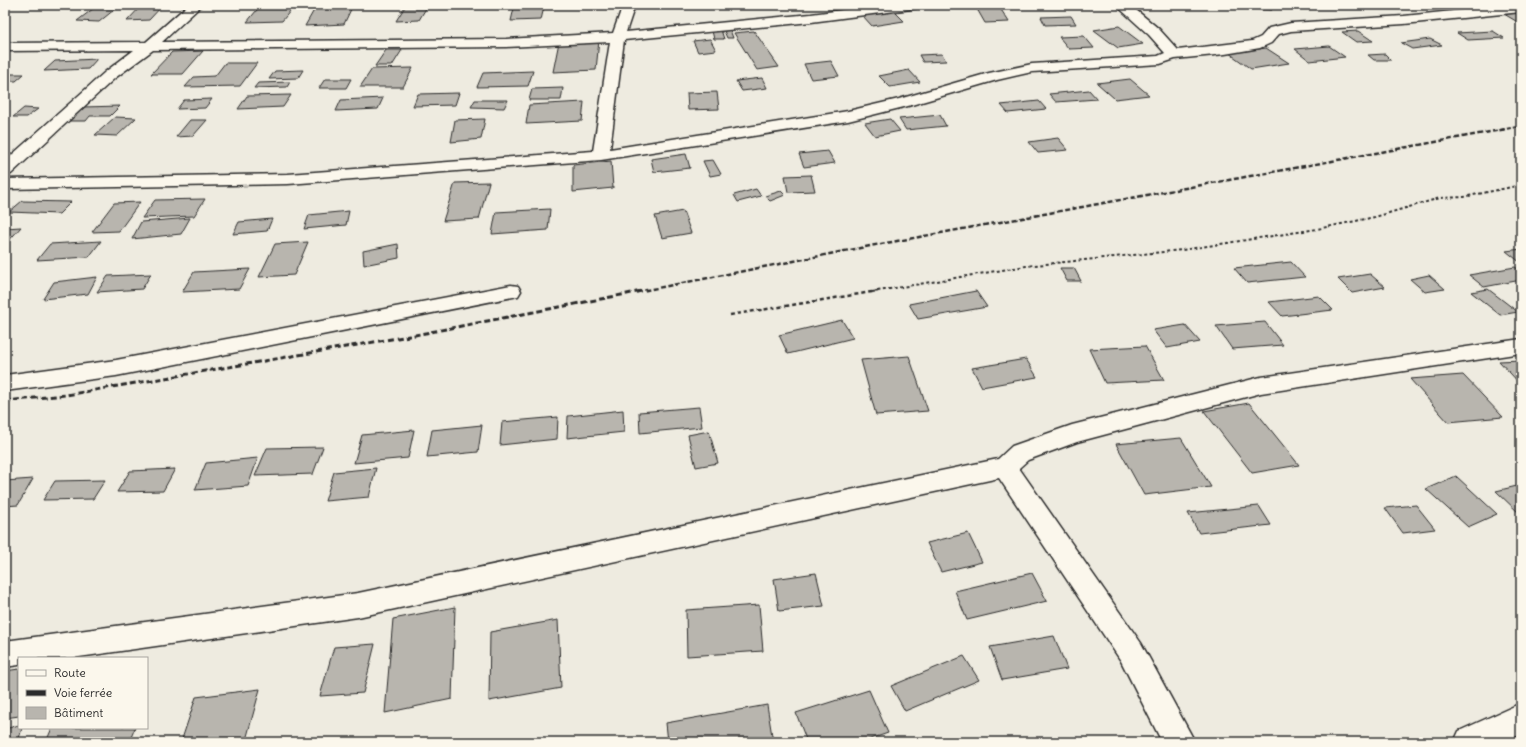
<svg xmlns="http://www.w3.org/2000/svg" width="1526" height="747" font-family="Delius,sans-serif">
  <style>
    .building { fill: #b8b5ae; stroke: #2b2b2b }
    .lines { fill: none; stroke-linecap: round; stroke-linejoin: round }
    .street-casing { stroke: #2b2b2b; stroke-width: 3 }
    .path-far1 { stroke: #2b2b2b; stroke-width: 2; stroke-dasharray: 3 2.5; stroke-linecap: butt }
    .path { stroke: #2b2b2b; stroke-width: 2.5; stroke-dasharray: 4 3; stroke-linecap: butt }
    .street { fill: #fbf7ec; fill-rule: evenodd }
    .rail-far2 { stroke: #2b2b2b; stroke-width: 2; stroke-dasharray: 4 2; stroke-linecap: butt }
    .rail-far1 { stroke: #2b2b2b; stroke-width: 2.5; stroke-dasharray: 5 2.5; stroke-linecap: butt }
    .rail { stroke: #2b2b2b; stroke-width: 3; stroke-dasharray: 6 3; stroke-linecap: butt }
  </style>
  <rect width="100%" height="100%" fill="#eeebe0"/>
  <filter id="ink" filterUnits="userSpaceOnUse"><feTurbulence type="fractalNoise" baseFrequency=".025" numOctaves="2"/><feDisplacementMap in="SourceGraphic" scale="8" xChannelSelector="R" yChannelSelector="G"/><feConvolveMatrix kernelMatrix="1 2 1 2 8 2 1 2 1" color-interpolation-filters="sRGB"/></filter>
  <g filter="url(#ink)">
    <!-- building -->
    <path class="building" d="M98,5H120L99,22L77,21Z
      M142,5H163L149,20L127,21Z
      M261,5H295L282,21L247,22Z
      M317,5H353L344,24L305,26Z
      M406,5H428L419,20L396,21Z
      M1237,5H1268L1272,10L1241,9Z
      M1280,5H1318L1321,7H1282Z
      M544,7L541,20L511,21L514,8Z
      M1000,8L1009,22L985,23L977,9Z
      M894,11L904,21L872,26L862,15Z
      M1521,13V24L1504,14Z
      M1071,16L1076,24L1045,25L1041,17Z
      M1119,26L1143,44L1118,48L1094,30Z
      M721,30L724,39H714L712,31Z
      M730,30L733,38H727L724,31Z
      M754,31L779,67L757,70L734,33Z
      M1358,31L1373,41L1356,42L1342,32Z
      M1493,31L1504,38L1468,40L1457,33Z
      M1084,36L1094,48L1069,49L1059,37Z
      M710,39L716,50L698,52L693,41Z
      M1430,39L1442,45L1412,49L1401,43Z
      M599,40L596,70L553,72L559,42Z
      M1329,46L1345,57L1310,61L1295,49Z
      M1266,48L1289,63L1251,69L1229,53Z
      M386,50H402L392,66H375Z
      M203,51L183,74H151L172,52Z
      M942,54L946,61L923,62L919,55Z
      M1385,54L1391,60H1374L1368,55Z
      M97,59L88,69L44,71L55,61Z
      M831,61L839,76L811,79L804,64Z
      M225,63H257L240,86L185,87L194,77L215,76Z
      M413,68L403,87H360L372,69Z
      M303,70L298,78L269,79L275,71Z
      M909,70L920,82L890,87L879,76Z
      M533,71L528,86L477,87L483,73Z
      M8,74H24L16,81H5V77Z
      M762,78L767,88L742,91L736,81Z
      M325,79H351L346,88H319Z
      M1130,79L1149,95L1115,99L1097,83Z
      M290,82L287,87L254,88L258,83Z
      M563,88L561,100H529L532,89Z
      M1089,90L1097,99L1056,102L1049,94Z
      M717,92L719,109L688,110L687,93Z
      M459,93L455,105L413,106L418,94Z
      M291,95L283,107L238,109L247,96Z
      M383,98L378,109L336,111L341,100Z
      M212,99L205,108L177,109L184,100Z
      M475,100H508L504,108L471,107Z
      M1039,101L1046,109L1008,113L1001,105Z
      M584,102L582,121L526,124L529,105Z
      M120,106L110,116H90L86,121H68L83,107Z
      M24,108L38,109L27,117H13Z
      M940,115L946,126L906,130L899,119Z
      M115,117L136,118L117,136L95,135Z
      M485,119L481,139L451,142L455,120Z
      M890,119L900,131L875,136L865,123Z
      M190,120H207L193,136L176,137Z
      M1058,138L1068,150L1038,153L1029,142Z
      M828,151L835,163L804,167L799,154Z
      M686,154L690,168L654,172L651,159Z
      M713,160L721,174L710,176L703,161Z
      M611,161L613,188L573,192V165Z
      M811,175L815,191L788,192L785,176Z
      M489,182L479,219L443,221L455,183Z
      M756,189L761,196L738,202L734,195Z
      M781,191L785,195L770,201L765,196Z
      M205,199L194,216L142,218L155,200Z
      M22,201L71,202L59,214L9,212Z
      M140,202L119,231L92,232L114,203Z
      M550,209L548,230L492,234L496,212Z
      M349,211L346,225L304,229L309,215Z
      M683,211L691,233L662,238L655,216Z
      M190,218L181,234L132,239L141,222Z
      M272,219L267,231L233,234L239,222Z
      M21,227L6,244H5V228Z
      M101,241L89,257L37,260L50,244Z
      M308,242L294,275L259,277L275,244Z
      M398,244L399,258L364,265L363,251Z
      M1521,249V263L1506,251Z
      M1291,262L1305,277L1247,283L1234,268Z
      M1515,267L1521,271V280L1484,287L1469,275Z
      M1060,268H1074L1081,281H1067Z
      M250,269L239,289L182,292L194,272Z
      M151,274L142,289L97,292L108,276Z
      M1370,274L1385,287L1352,293L1338,279Z
      M1429,275L1445,289L1425,292L1410,279Z
      M97,277L88,294L43,299L54,282Z
      M1488,289L1518,312L1500,315L1471,292Z
      M976,291L987,307L918,319L909,304Z
      M1319,296L1333,310L1282,316L1269,302Z
      M842,320L853,338L788,354L779,335Z
      M1265,322L1283,345L1232,349L1216,326Z
      M1185,325L1200,342L1167,348L1153,330Z
      M1145,346L1164,380L1105,383L1089,349Z
      M909,356L928,411L876,415L861,360Z
      M1026,359L1037,377L982,387L972,368Z
      M1521,360V385L1499,361Z
      M1463,375L1503,417L1448,422L1410,379Z
      M1249,403L1299,465L1252,473L1204,411Z
      M699,407L702,427L640,433L639,412Z
      M623,410L624,432L567,438L568,416Z
      M558,417L557,439L500,445L502,422Z
      M482,425L478,452L427,457L432,430Z
      M414,430L408,458L354,463L362,435Z
      M709,431L718,463L696,467L688,435Z
      M1181,438L1211,487L1144,495L1116,444Z
      M323,447L313,474L255,476L267,448Z
      M258,458L248,486L195,490L206,463Z
      M376,468L369,497L325,501L334,472Z
      M175,469L163,491L117,492L130,471Z
      M1456,476L1497,514L1468,527L1426,489Z
      M33,479L18,505L5,506V481Z
      M105,480L93,499L43,500L55,481Z
      M1521,485V515L1496,491Z
      M1416,505L1435,529L1403,533L1385,508Z
      M1259,506L1271,525L1199,533L1188,513Z
      M968,533L982,562L941,572L927,543Z
      M816,573L824,606L779,611L774,579Z
      M1032,573L1047,601L967,620L955,591Z
      M759,605L763,651L687,656L686,610Z
      M455,607L452,699L385,713L393,619Z
      M558,620L561,688L489,701L490,632Z
      M1054,636L1067,669L1002,680L990,647Z
      M375,644L363,693L320,696L334,647Z
      M964,656L979,680L905,711L891,686Z
      M19,669V716L5,718V671Z
      M260,689L246,740L229,742H181L196,697Z
      M869,690L888,733L862,742H807L796,713Z
      M767,705L773,742H668L666,723Z
      M19,725V728H22L18,742H5V729Z
      M52,728H135L129,742H46Z"/>
    <g class="lines">
      <!-- street casing -->
      <g class="street-casing">
        <path id="street" d="M188,5H202L162,42L506,39L613,33L623,5H635L626,32L811,14L881,5H917L916,8L911,9L811,22L624,40L610,149L848,111L899,99L989,73L1032,64L1158,56L1165,53L1149,35L1116,5H1130L1159,29L1178,50L1252,41L1261,37L1269,28L1291,23L1404,16L1512,5H1521V12L1404,24L1291,31L1279,34L1271,43L1260,48L1225,54L1175,59L1160,64L1032,72L997,80L908,106L848,121L601,160L288,184L5,189V179L288,174L593,151L610,42L506,47L153,50L115,78L11,174L5,175V161L105,72L134,50L5,51V43L146,42Z
          M511,285L518,286L521,291L518,296L116,376L5,391V375L116,360Z
          M1521,339V353L1261,393L1077,442L1028,460L1019,468L1141,643L1195,742H1162L1121,661L999,478L358,617L72,658H19V665L5,667V641L358,593L998,459L1012,446L1072,425L1261,377Z
          M1521,703V734L1504,742H1454L1459,731Z"/>
      </g>
      <!-- path-far1 -->
      <path class="path-far1" d="M872,292L1026,266L1182,250L1317,229L1375,217L1440,198L1464,197L1521,185"/>
      <!-- path -->
      <path class="path" d="M730,315L878,291"/>
      <!-- street -->
      <use href="#street" class="street"/>
      <!-- rail-far2 -->
      <path class="rail-far2" d="M1501,130L1521,126"/>
      <!-- rail-far1 -->
      <path class="rail-far1" d="M637,292L870,246L1506,129"/>
      <!-- rail -->
      <path class="rail" d="M5,401L66,395L415,335L642,291"/>
    </g>
  </g>
  <!-- margin -->
  <rect width="1526" height="747" fill="none" stroke="#fbf7ec" stroke-width="20"/>
  <rect x="10" y="10" width="1506" height="727" fill="none" stroke="#2b2b2b" stroke-width="1.5" filter="url(#ink)"/>
  <!-- legend -->
  <rect x="18" y="657" width="130" height="72" fill="#fbf7ec" stroke="#a8a59f"/>
  <rect x="26" y="670" width="20" height="6" fill="#fbf7ec" stroke="#a8a59f"/>
  <text x="54" y="677" font-size="12" fill="#2b2b2b">Route</text>
  <rect x="26" y="690" width="20" height="6" fill="#2b2b2b" stroke="#a8a59f"/>
  <text x="54" y="697" font-size="12" fill="#2b2b2b">Voie ferrée</text>
  <rect x="26" y="707" width="20" height="12" fill="#b8b5ae" stroke="#a8a59f"/>
  <text x="54" y="717" font-size="12" fill="#2b2b2b">Bâtiment</text>
</svg>
